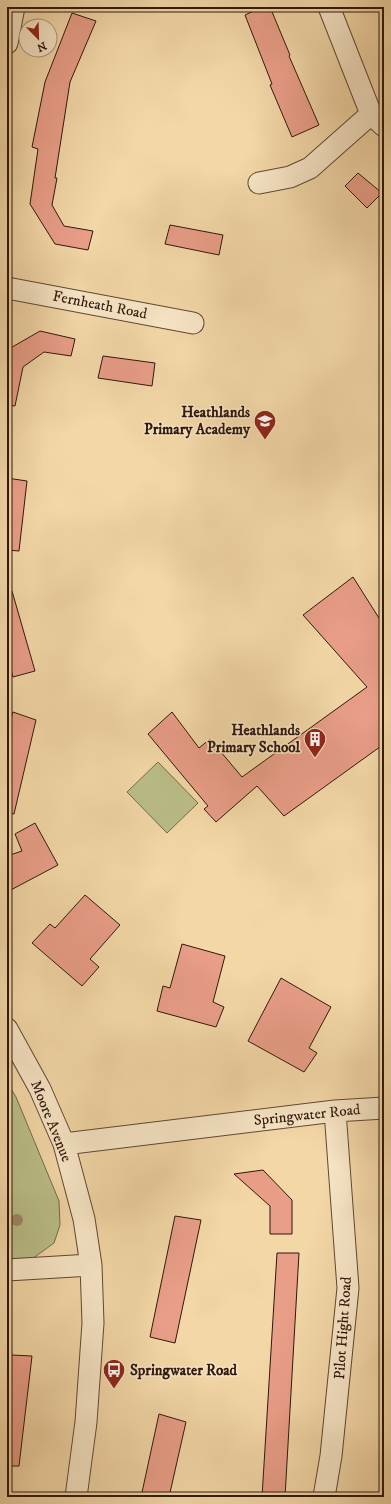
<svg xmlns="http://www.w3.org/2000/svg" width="391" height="1504" font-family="'IM FELL DW Pica',serif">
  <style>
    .green { fill: #babe88; stroke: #746b4a }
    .building { fill: #e99e88; stroke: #2f180c }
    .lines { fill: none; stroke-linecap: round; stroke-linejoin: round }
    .minor-casing { stroke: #604833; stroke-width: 23 }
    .minor { stroke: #f7e5c6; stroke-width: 21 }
    .tree { fill: #9e8966 }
    .labels { text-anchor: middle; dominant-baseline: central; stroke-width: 3; stroke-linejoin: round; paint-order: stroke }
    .street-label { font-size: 15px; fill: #2f180c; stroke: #f7e5c6 }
    .poi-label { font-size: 15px; font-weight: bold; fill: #2f180c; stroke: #f7e5c6; text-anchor: end }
  </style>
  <rect width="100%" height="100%" fill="#f3d7a7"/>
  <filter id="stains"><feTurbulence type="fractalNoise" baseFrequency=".005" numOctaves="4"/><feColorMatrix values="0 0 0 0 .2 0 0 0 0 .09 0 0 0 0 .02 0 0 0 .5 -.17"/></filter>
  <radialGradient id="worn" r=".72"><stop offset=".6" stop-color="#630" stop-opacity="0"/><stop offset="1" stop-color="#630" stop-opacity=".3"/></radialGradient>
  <!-- green -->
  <path class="green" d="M158,762L198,803L167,833L127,792Z
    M7,1082L16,1097L59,1201L60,1225L54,1243L32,1259L7,1263Z"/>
  <!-- building -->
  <path class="building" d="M262,7H270L290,55L289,56L319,125L292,137L270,85L272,84L245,15Z
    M72,13L96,21L70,82L55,178H57L52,205L64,226L93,231L88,250L55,244L30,204L38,149L32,147L45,82Z
    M358,173L382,193L367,208L345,186Z
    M170,225L223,235L219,255L165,244Z
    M40,331L75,339L71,356L44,352L23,367L15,406L7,405V350Z
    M103,356L155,363L152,386L98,378Z
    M7,478L27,481L19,551L7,550Z
    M353,577L384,626V744L284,816L257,786L216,822L204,809L208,806L148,734L172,712L199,748L210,739L242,777L367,687L303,615Z
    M12,591L35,671L13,677L7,657V592Z
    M13,712L36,720L14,814L7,813V732Z
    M35,823L58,865L7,892V856L22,851L15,834Z
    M85,895L120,925L90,959L99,967L82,986L32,943L50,924L55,928Z
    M182,944L225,956L213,1002L224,1007L216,1027L157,1011L163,986L170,988Z
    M281,978L331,1007L309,1048L317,1053L304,1072L248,1041Z
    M263,1170L292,1200V1234H270V1206L234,1174Z
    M175,1216L201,1220L175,1343L150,1337Z
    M277,1253H299L285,1497H262Z
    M11,1355L32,1356L19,1466H7V1388Z
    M159,1414L186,1422L169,1497H141Z"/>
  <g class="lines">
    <!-- minor casing -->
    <g class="minor-casing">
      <path id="minor" d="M329,7L371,114L384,126
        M7,43L14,7
        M259,183L290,177L310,168L371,114
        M7,288L193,323
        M7,1029L40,1089L64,1144L84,1219L91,1265L93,1323L86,1422L76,1497
        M64,1144L335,1111L384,1108
        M7,1270L91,1265
        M324,1497L331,1456L348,1288L335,1111"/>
    </g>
    <!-- minor -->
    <use href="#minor" class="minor"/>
  </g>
  <!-- trees -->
  <circle class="tree" cx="17" cy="1220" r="6"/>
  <!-- icons -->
  <defs>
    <g id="school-pin" transform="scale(1.15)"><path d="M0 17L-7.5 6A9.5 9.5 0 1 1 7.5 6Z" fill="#8f2418" stroke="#f7e5c6"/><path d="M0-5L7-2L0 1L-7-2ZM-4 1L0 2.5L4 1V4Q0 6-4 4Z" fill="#fff"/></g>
    <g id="building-pin" transform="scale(1.15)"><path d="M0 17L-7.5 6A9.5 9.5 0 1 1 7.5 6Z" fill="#8f2418" stroke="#f7e5c6"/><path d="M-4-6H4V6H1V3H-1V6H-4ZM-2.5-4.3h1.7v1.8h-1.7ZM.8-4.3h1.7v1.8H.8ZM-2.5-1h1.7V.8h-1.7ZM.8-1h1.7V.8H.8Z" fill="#fff"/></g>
    <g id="bus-pin" transform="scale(1.15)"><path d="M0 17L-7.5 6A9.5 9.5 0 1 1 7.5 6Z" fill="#8f2418" stroke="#f7e5c6"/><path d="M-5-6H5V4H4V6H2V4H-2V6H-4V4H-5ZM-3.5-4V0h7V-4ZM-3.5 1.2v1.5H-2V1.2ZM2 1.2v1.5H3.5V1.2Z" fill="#fff"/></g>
  </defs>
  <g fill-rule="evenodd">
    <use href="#school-pin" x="265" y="421"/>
    <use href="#building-pin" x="315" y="739"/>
    <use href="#bus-pin" x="114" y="1370"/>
  </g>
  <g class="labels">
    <!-- street labels -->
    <g class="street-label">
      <text transform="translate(100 305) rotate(11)">Fernheath Road</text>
      <text transform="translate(307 1115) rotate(-6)">Springwater Road</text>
      <text transform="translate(51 1121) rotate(68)">Moore Avenue</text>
      <text transform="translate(343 1328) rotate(-86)">Pilot Hight Road</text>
    </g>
    <!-- poi labels -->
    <g class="poi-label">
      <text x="250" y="412">Heathlands<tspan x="250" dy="17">Primary Academy</tspan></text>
      <text x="300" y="730">Heathlands<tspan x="300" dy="17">Primary School</tspan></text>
      <text x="130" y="1370" text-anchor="start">Springwater Road</text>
    </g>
  </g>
  <!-- margin -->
  <rect width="391" height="1504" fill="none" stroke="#f3d7a7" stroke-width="24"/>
  <rect x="8" y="8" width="375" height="1488" fill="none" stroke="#2f180c" stroke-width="2"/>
  <rect x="12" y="12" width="367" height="1480" fill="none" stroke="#2f180c"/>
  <!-- north arrow -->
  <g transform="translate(38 38) rotate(157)"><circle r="19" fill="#f7e5c6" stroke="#a7937c"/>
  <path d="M0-3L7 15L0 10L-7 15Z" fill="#8f2418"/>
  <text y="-6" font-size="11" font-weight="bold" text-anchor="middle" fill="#2f180c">N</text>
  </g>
  <rect width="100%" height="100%" filter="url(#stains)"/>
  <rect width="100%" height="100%" fill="url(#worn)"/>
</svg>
